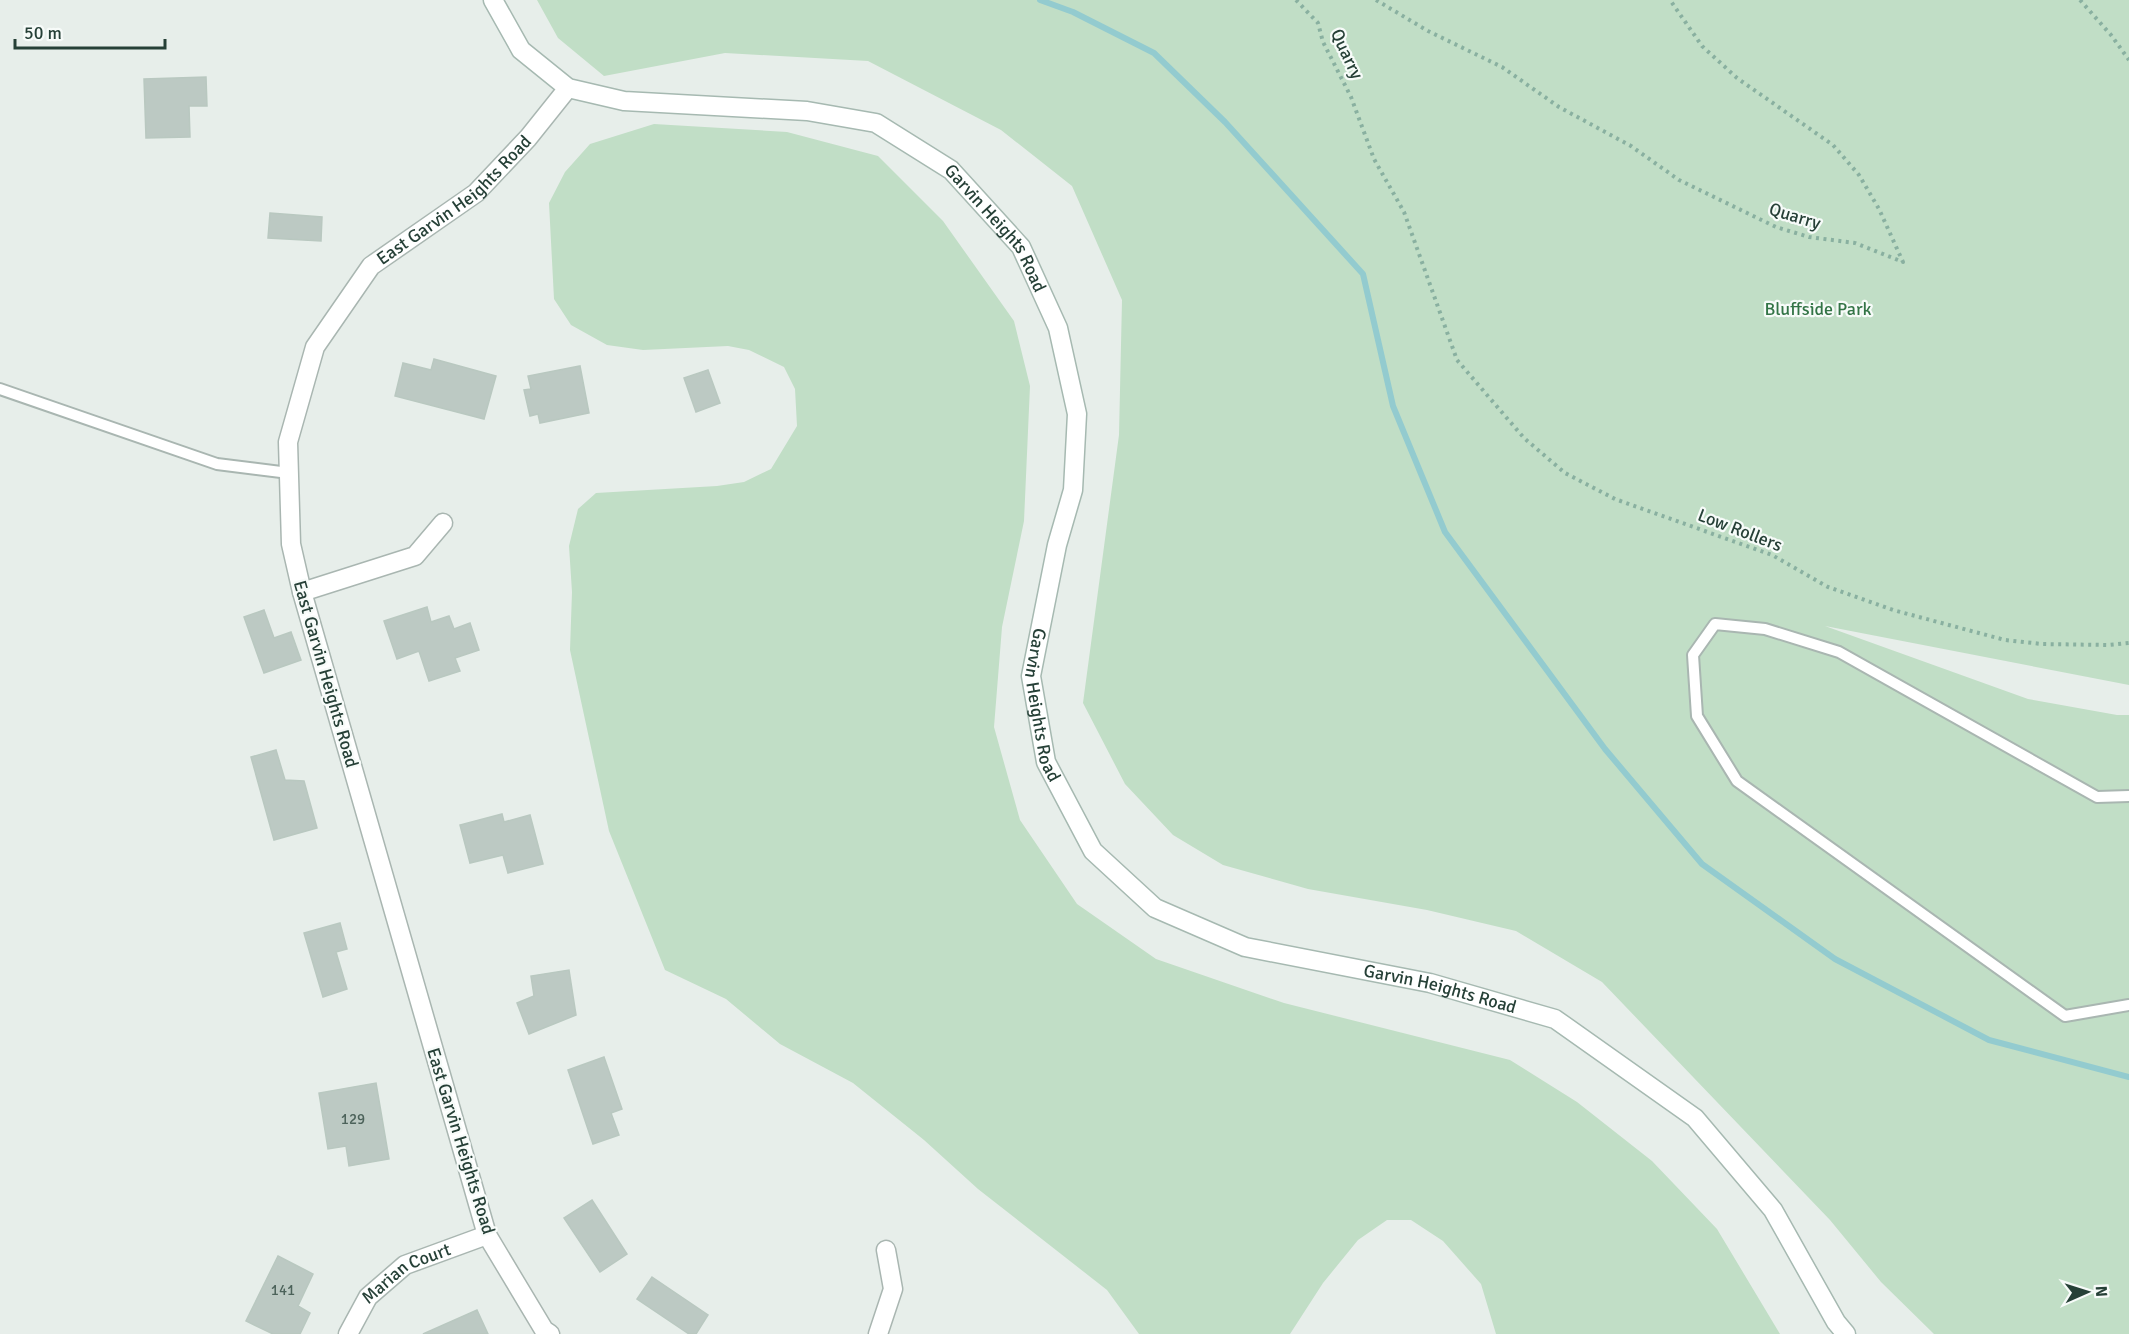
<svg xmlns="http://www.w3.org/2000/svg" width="2129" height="1334" font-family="Signika,sans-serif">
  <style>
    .green { fill: #c1dec6 }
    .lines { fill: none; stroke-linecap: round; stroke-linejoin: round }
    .stream { stroke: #93cbcf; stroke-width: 6 }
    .building { fill: #bcc9c3; stroke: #b9c8c0; stroke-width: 1.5 }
    .lane-casing { stroke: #a9b6b1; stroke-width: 14 }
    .street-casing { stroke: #a9b6b1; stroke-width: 21 }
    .secondary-casing { stroke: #a6b9b1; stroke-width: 21 }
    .path { stroke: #89b0a0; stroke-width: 4; stroke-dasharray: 3 4.5; stroke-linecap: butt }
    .lane { stroke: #fff; stroke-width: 10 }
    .street { stroke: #fff; stroke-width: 18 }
    .secondary { stroke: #fff; stroke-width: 18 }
    .labels { text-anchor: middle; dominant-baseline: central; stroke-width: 4.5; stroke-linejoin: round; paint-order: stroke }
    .number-label { font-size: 15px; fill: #4c625a }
    .street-label { font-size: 18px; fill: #264037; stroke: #f7fbf9 }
    .park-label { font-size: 18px; fill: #337446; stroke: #f7fbf9 }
  </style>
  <rect width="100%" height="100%" fill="#e7eeea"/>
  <!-- green -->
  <path class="green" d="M537,0H2129V685L1825,626L2028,699L2117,715H2129V1334H1934L1881,1282L1830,1220L1602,982L1516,931L1427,910L1308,889L1223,865L1173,835L1125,784L1083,703L1119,435L1122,300L1072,186L1001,130L868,61L725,53L604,76L558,38Z
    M654,124L787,132L878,156L943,221L1014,321L1030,386L1024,521L1002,627L994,727L1020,820L1077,904L1156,959L1284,1003L1510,1060L1577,1102L1652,1161L1717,1229L1780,1334H1496L1481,1284L1443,1241L1411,1220H1387L1358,1240L1323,1283L1290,1334H1139L1107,1290L978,1189L924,1140L853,1083L780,1044L726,999L665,970L609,831L570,650L572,592L569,546L578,509L596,493L717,486L744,482L771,469L797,426L795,389L784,367L749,350L728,346L643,350L607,345L571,325L554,299L549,203L565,172L590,144Z"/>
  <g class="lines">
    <!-- stream -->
    <path class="stream" d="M1040,0L1073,12L1154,53L1225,122L1363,274L1393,406L1445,532L1605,749L1702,864L1835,959L1989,1040L2129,1077"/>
  </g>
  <!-- building -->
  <path class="building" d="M206,77L207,106H189L190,137L146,138L144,79Z
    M270,213L322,217L321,241L268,238Z
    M434,359L496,376L484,419L395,396L403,363L431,370Z
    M580,366L589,413L540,423L538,414L530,416L524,390L531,389L528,376Z
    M708,370L720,403L696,412L684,378Z
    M427,607L431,622L449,616L454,629L470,623L479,650L455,658L460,671L429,681L419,651L397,659L384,621Z
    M264,610L274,638L291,632L301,660L264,673L244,617Z
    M276,750L285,780L304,781L317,828L274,840L251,757Z
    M502,814L504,822L530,815L543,864L508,873L503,855L470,863L460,825Z
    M340,923L347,949L336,952L347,989L323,997L304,933Z
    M569,970L576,1015L529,1034L517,1003L534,996L531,976Z
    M604,1057L622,1109L611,1113L619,1135L593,1144L568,1070Z
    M376,1083L389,1159L349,1166L346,1146L328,1149L319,1093Z
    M592,1200L627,1254L600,1272L564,1218Z
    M278,1256L313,1274L298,1306L310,1313L300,1334H273L246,1321Z
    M652,1277L708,1315L696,1334H689L637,1299Z
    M477,1310L488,1334H423Z"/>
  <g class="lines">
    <!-- lane casing -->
    <g class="lane-casing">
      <path id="lane" d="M0,389L217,464L289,473
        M2129,796L2097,797L1839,652L1765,629L1715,624L1693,655L1697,716L1737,781L2065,1016L2129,1005"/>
    </g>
    <!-- street casing -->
    <g class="street-casing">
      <g id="street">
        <path d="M302,592L415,556L443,523"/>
        <path id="s1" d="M348,1334L368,1297L405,1265L487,1235"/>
        <path id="s2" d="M550,1334L544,1330L487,1235L302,592L291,544L288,442L315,347L371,266L476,193L528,138L568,88"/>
        <path d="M878,1334L893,1289L886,1250"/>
      </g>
    </g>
    <!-- secondary casing -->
    <g class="secondary-casing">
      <g id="secondary">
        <path id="s3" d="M493,0L521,50L568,88L624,101L807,111L876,123L951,170L1021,247L1058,328L1077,414L1073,490L1057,545L1031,676L1046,762L1093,851L1155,908L1245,947L1430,983L1555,1019L1695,1118L1773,1210L1836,1322L1846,1334"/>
      </g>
    </g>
    <!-- path -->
    <path class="path" d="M1296,0L1318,23L1323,42L1351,97L1374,159L1404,212L1457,360L1524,438L1565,473L1615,499L1772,555L1828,587L1893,610L2005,640L2042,644L2108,645L2129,643
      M1376,0L1428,31L1502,67L1559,107L1631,146L1679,180L1776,227L1809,237L1855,243L1903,262L1879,209L1859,175L1833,145L1737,78L1702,46L1670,0
      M2080,0L2111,35L2129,60"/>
    <!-- lane -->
    <use href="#lane" class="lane"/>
    <!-- street -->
    <use href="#street" class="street"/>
    <!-- secondary -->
    <use href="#secondary" class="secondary"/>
  </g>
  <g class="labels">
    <!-- number labels -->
    <g class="number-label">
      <text x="353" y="1119">129</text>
      <text x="283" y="1290">141</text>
    </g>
    <!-- street labels -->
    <g class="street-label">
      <text transform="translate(1347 54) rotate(65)">Quarry</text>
      <text stroke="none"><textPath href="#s2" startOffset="1242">East Garvin Heights Road</textPath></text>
      <text transform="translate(1795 216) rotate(17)">Quarry</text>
      <text stroke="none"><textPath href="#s3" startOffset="591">Garvin Heights Road</textPath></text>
      <text transform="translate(1740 530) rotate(21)">Low Rollers</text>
      <text transform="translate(326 674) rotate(74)">East Garvin Heights Road</text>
      <text stroke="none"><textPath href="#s3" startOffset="1095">Garvin Heights Road</textPath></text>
      <text stroke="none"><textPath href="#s3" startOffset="1635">Garvin Heights Road</textPath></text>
      <text transform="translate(461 1141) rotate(73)">East Garvin Heights Road</text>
      <text stroke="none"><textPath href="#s1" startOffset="88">Marian Court</textPath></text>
    </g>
    <!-- park labels -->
    <g class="park-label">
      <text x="1818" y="309">Bluffside Park</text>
    </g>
  </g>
  <!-- north arrow -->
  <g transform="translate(2087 1292) rotate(87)" stroke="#f7fbf9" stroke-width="4.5" paint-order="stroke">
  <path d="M0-4.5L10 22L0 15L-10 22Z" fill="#264037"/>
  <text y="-9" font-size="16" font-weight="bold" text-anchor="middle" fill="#264037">N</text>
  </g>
  <!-- scale -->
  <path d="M15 39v9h150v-9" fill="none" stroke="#264037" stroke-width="3"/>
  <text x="24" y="39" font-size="18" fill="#264037" stroke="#f7fbf9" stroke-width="4.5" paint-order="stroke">50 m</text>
</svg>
